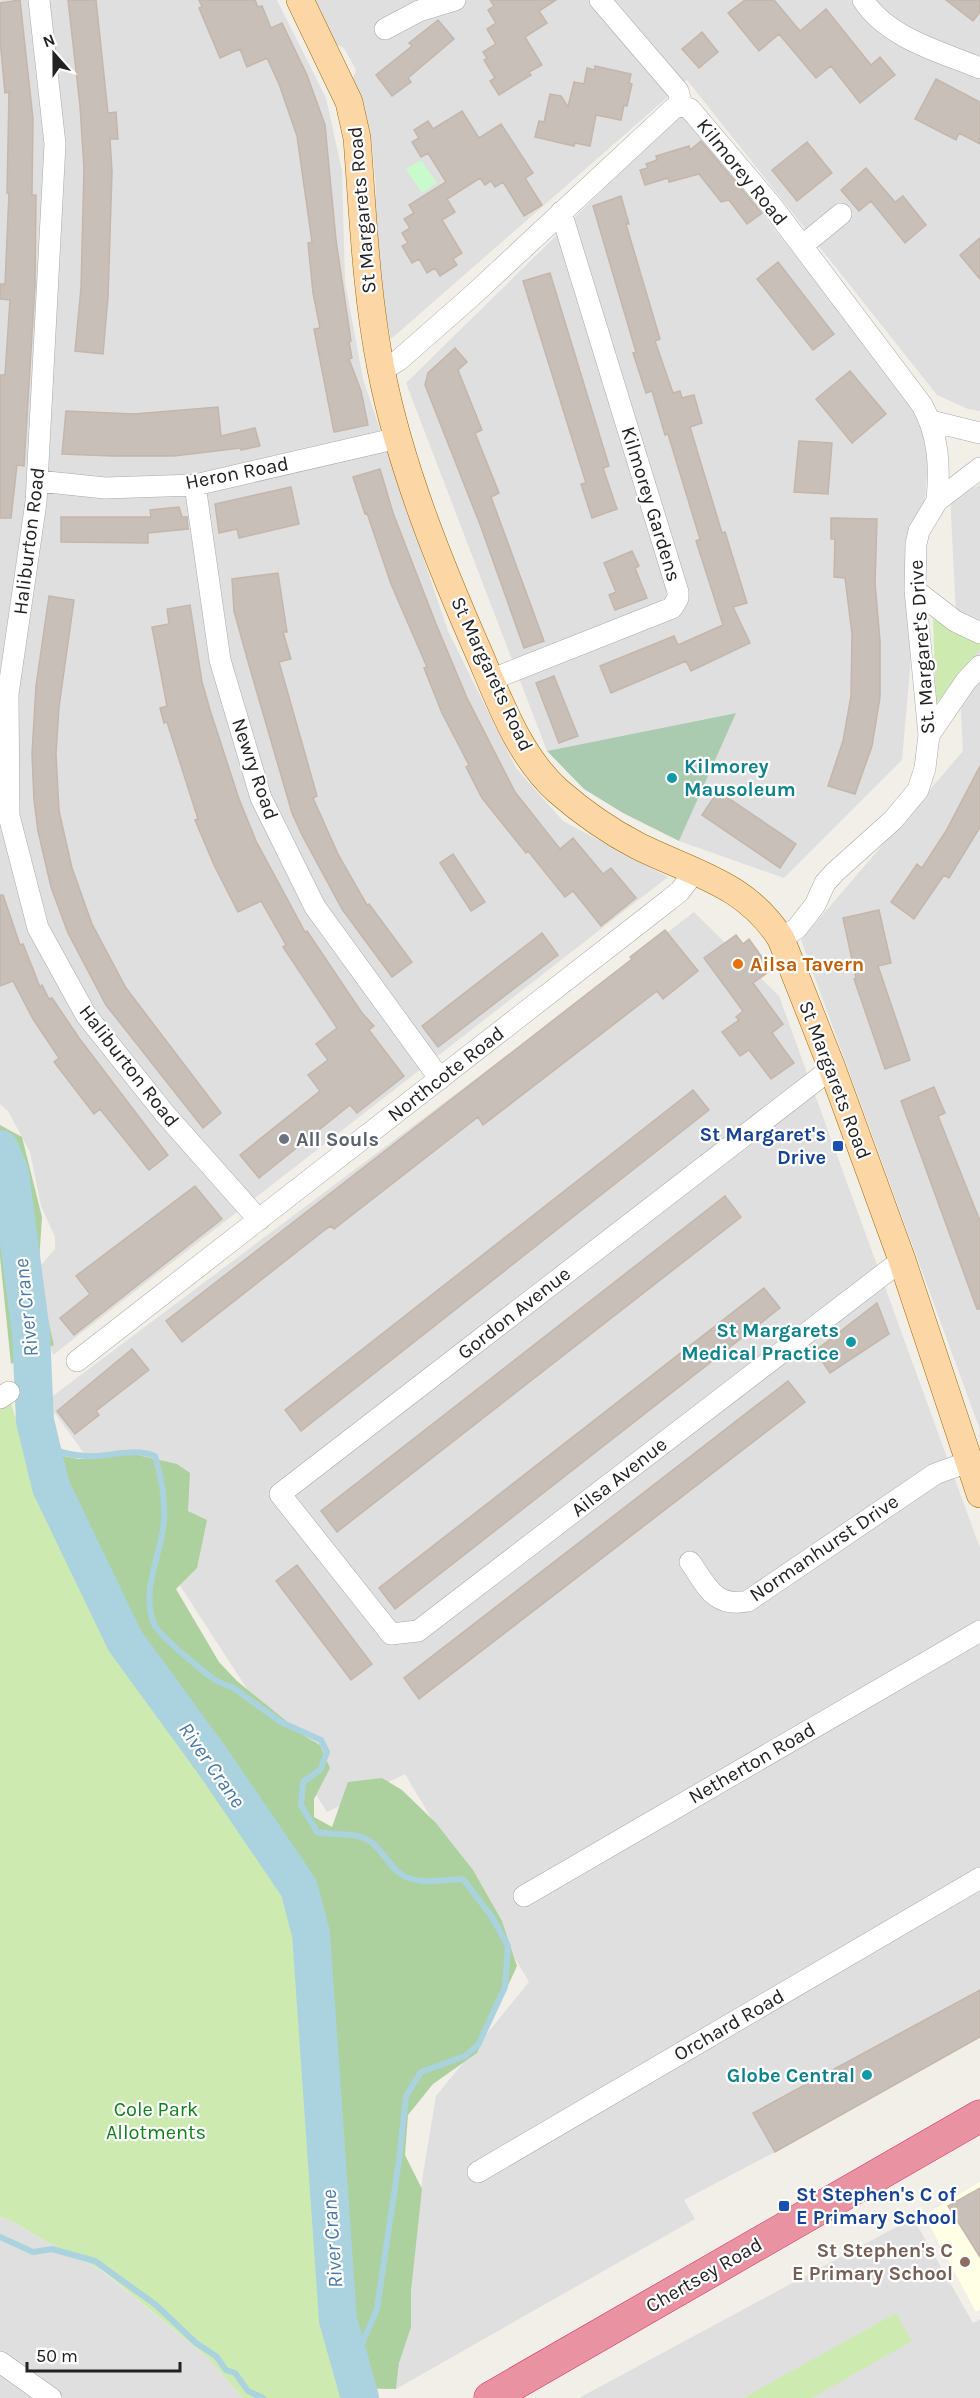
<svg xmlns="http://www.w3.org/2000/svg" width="980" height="2398" font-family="Karla,sans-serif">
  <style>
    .residential { fill: #e0dfdf }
    .education { fill: #ffffe5 }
    .grass { fill: #cdebb0 }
    .forest { fill: #add19e }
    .cemetery { fill: #aacbaf }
    .park { fill: #c8facc }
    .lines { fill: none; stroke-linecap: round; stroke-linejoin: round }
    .stream { stroke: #aad3df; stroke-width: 6 }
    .river { stroke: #aad3df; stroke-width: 38 }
    .building { fill: #c7bfb8; stroke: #c4b6ab; stroke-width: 1.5 }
    .minor-casing { stroke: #a9a9a9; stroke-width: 22 }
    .major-casing { stroke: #a06b00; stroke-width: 28 }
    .highway-casing { stroke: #dc2a67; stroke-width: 33 }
    .minor { stroke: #fff; stroke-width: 21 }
    .major { stroke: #fcd6a4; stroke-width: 27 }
    .highway { stroke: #e892a2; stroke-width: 32 }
    .culture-dot { fill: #0f9aa8; stroke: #fff; stroke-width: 2 }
    .food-dot { fill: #e8710a; stroke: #fff; stroke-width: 2 }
    .worship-dot { fill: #6b7280; stroke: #fff; stroke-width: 2 }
    .transit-dot { fill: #1a4fb4; stroke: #fff; stroke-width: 2 }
    .education-dot { fill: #8d6e63; stroke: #fff; stroke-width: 2 }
    .labels { text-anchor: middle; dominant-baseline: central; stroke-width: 4.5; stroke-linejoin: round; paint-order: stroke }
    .street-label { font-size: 20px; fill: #222; stroke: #fff }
    .culture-label { font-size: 20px; font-weight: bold; fill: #0d838f; stroke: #fff; text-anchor: end }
    .food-label { font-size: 20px; font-weight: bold; fill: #c56008; stroke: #fff; text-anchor: start }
    .transit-label { font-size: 20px; font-weight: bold; fill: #164399; stroke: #fff; text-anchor: end }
    .worship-label { font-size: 20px; font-weight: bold; fill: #5b616d; stroke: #fff; text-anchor: start }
    .park-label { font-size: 20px; fill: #0c8416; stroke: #fff }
    .education-label { font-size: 20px; font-weight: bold; fill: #785e54; stroke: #fff; text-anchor: end }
    .water-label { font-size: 21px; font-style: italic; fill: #4a7aab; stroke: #fff }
  </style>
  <rect width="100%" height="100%" fill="#f2efe9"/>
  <!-- residential -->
  <path class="residential" d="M0,0H277L326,98L342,171L345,282L363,379L448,631L516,768L563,821L668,877L53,1355L42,1318L37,1287L41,1265L55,1249V1237L41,1206L30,1152L8,1111L0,1104Z
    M314,0H980V411L968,409L937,395L687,80L391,339L383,302L374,219L376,189L372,143L364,110L353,78L356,70L344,48L335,44Z
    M683,111L931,430L902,760L784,878L679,841L735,713L547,751L406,383Z
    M980,485V1430L801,940L963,751L950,496Z
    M694,912L779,996L980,1548V1990L753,2112L775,2152L684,2200L695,2219L396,2389L423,2174L436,2096L529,1982L405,1774L327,1812L177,1581L46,1401L521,1045Z
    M0,2217L14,2222L45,2241L102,2271L207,2357L243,2398H0Z
    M913,2218L973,2323L980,2319V2398H579Z"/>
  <!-- education -->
  <path class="education" d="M980,2182V2309L976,2312L924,2215Z"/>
  <!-- grass -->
  <path class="grass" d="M933,619L980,643V649L936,704Z
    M11,1403L39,1492L88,1601L131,1674L204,1764L285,1883L302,1936L319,2222L328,2325L348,2398H243L207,2357L103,2271L45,2241L14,2222L0,2217V1406Z
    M896,2313L912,2341L812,2398H743Z"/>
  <!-- forest -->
  <path class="forest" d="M0,1125L22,1137L42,1217L38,1278L54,1345L11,1364L0,1257Z
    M54,1454L79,1459L133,1454L177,1464L190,1473L188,1511L207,1520L197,1568L176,1589L219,1662L237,1681L306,1737L320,1745L330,1768L314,1799V1817L332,1827L348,1782L382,1778L402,1790L436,1823L473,1870L502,1921L517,1966L477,2053L433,2084L408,2115L405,2155L422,2189L411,2291V2327L399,2363L396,2389L345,2388L328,2325L338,2166L326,1976L314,1914L318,1889L137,1636L63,1485Z"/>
  <!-- cemetery -->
  <path class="cemetery" d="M736,713L679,841L623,813L584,789L547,751Z"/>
  <!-- park -->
  <path class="park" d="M421,160L437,183L422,193L406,169Z"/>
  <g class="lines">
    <!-- stream -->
    <path class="stream" d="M41,1444C57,1452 77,1457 95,1456C116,1455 136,1448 155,1456C161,1476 165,1499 164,1520C162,1556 140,1587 154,1624C159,1635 181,1652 190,1660C203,1671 216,1683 232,1687L281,1722L321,1740L327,1752L320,1770L303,1782L301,1805L317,1832C334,1836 356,1831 371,1842C381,1849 387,1862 396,1870C413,1887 440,1880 463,1879L492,1917L508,1946L505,1987L478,2045L465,2056L421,2072L406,2096L399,2160L377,2309L361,2346L348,2360
      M0,2237L33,2252L52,2249L95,2261L156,2305L196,2343L216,2356L226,2370L235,2373L248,2391L263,2398
      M349,2398L357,2392"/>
    <!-- river -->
    <path class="river" d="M0,1149L10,1173L31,1333L35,1421L51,1487L125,1641L214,1763L299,1888L311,1934L338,2320L360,2398"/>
  </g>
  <!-- building -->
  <path class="building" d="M20,0L33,119L32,195H36L35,285L24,466L17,465L11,518H0V375H5L10,300L0,299V284H5L9,193H7L9,92L5,93L0,39V3Z
    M68,0H96L108,113L116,112L118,139H110L112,172L108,297L103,354L75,351L81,288L84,168L80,106Z
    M199,0H255L258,7L262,6L271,28L282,23L307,75L325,125L336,240L351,341L349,342L352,358L349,359L361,391L368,425L334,432L314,329L320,328L313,293L308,243L312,242L297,136L279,84L267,58L247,67L240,49L220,58L199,8L202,7Z
    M490,0H556L539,11L547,23L525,37L542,65L529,72L531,75L499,95L490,81L495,78L484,60L487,58L483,52L496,44L487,29L496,23L488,10L494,6Z
    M745,0H774L800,31L826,9L871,65L880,57L895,75L860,103L831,66L816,78L779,34L759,51L728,13Z
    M946,0H980V12L973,21Z
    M438,20L454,39L408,78L411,82L392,96L376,75L412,46L409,43Z
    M702,32L718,52L699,68L682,49Z
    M595,66L631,74L629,83L632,84L627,106L624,105L621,120L596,115L590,146L575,143L574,146L535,137L539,121L544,122L550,94L561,96L568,107L574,82L584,84L587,68L595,70Z
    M936,79L980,102V144L959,133L956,140L915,119Z
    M462,111L479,138L501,124L533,173L525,178L542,205L524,216L503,182L495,187L491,181L485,185L480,178L447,199L455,212L442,220L462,253L453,259L457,265L440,276L435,268L427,273L419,259L412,263L402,246L408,243L402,233L410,228L404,219L414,213L409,205L446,182L428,153L421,157L412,142L419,138L414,130L428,121L433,129Z
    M701,141L762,213L747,224L729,200L721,202L699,174L669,182L668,178L645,185L640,170L648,168L646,164L657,160L656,156L689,146L690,150Z
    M807,142L832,173L797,201L772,170Z
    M866,168L895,202L903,196L926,225L905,243L871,201L859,211L841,190Z
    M621,196L629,224H626L660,339L655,341L673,393L680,391L682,398L694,395L702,423L690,427L722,533L725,532L747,603L733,607L750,643L691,671L686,661L611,693L600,666L674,636L678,645L723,625L696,541L700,539L668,434L665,435L652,391L646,393L633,353L636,352L593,206Z
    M980,238V279L960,255Z
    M778,262L834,334L813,350L757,279Z
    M550,273L609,466L603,468L617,509L592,518L581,484L586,483L523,281Z
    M455,348L467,362L458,370L482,430L475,433L499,493L491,497L544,641L524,648L481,527L425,385L428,373Z
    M850,371L886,414L852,443L816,399Z
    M218,407L221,436L255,428L260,446L241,450V448L174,456H113L62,454L66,411L134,414Z
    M799,441L832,443L828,494L794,492Z
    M380,469L393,513L436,624L467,698L515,792L560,849L573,838L603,874L611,868L636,898L601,926L573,891L565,897L528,851L526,853L482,798L466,767L469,765L442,713L424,668L427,667L391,584L367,513L365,514L353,477Z
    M291,487L299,524L239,538L237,529L219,533L215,504Z
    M179,507L182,517H187L188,529L148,533V543L61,542V517H151L150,510Z
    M831,518L877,519L875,583L880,641V697L872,746L855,794L828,786L843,741L851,696L852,634L845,578L834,577L835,539H831Z
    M632,551L639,566L635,568L647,598L615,610L609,595L616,592L604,563Z
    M278,573L287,632H283L291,659L279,662L317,796L313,798L338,854L367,905L369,904L412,962L392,977L342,909L302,835L292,813L249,665L234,611L232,579Z
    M49,596L74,600L59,707L56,754L59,811L72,868L92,924L126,988L221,1113L203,1128L106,1005L68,933L51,887L38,831L34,800L32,754L36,686Z
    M190,605L202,682L210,710L239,799L256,841L305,932L307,931L362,1013L374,1026L369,1030L404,1076L357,1113L350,1105L259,1178L240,1155L320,1091L308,1075L328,1060L316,1044L337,1028L283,947L286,945L261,901L238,912L214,865L195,820L198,819L167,722L164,723L160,708L167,706L152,627L169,624L167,609Z
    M554,676L578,736L559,743L536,683Z
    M980,766V827L949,878L944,875L914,919L891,902L917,864L922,868L946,831Z
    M718,791L796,844L780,868L702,815Z
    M453,854L485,902L471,911L440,863Z
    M0,895H3L20,945L23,944L40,987L42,985L49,999L52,998L79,1038L168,1155L149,1170L100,1109L94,1114L54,1062L59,1058L33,1019L13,981L0,986Z
    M879,910L891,963L878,966L910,1060L885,1069L854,979L856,978L843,918Z
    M665,930L698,971L663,999L657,991L483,1125L478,1117L334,1229L331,1226L326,1229L182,1342L166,1321L632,959L630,957Z
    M542,933L558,955L438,1047L422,1026Z
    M736,935L743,944L749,939L771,970L753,983L783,1024L772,1033L794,1063L771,1079L749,1050L740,1056L722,1032L739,1020L736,1017L743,1011L704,958Z
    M934,1087L945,1113L938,1116L980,1221V1309H977L901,1101Z
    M693,1090L709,1110L301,1431L285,1410Z
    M195,1186L222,1219L74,1335L60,1318L90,1294L76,1276Z
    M725,1196L741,1217L337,1532L321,1511Z
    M764,1288L780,1308L395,1609L379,1588Z
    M877,1303L889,1334L830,1373L815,1351Z
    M132,1349L149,1370L96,1411L99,1415L75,1434L57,1411Z
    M788,1381L805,1402L419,1699L404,1678Z
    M297,1565L372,1664L351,1680L276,1581Z
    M980,1990V2037L775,2152L753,2113Z
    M980,2188V2257L948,2206Z"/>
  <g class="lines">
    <!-- minor casing -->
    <g class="minor-casing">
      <path id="minor" d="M39,0L55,144L36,502L8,694L9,816L38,928L86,1015L165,1114L259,1220
        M600,0L678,91L682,106
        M863,0C887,38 941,52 980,68
        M385,29L419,11L455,0
        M802,246L841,214
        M381,371L399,360L474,294L674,108L682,106L690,109L772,206L922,405C939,436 940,466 937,501
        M931,421L980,433
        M38,481L105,488L195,485L398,438
        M195,485L220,660L261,798L315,907L440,1079
        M915,590L955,621L980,633
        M490,680L672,608L678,598V592L561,212
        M929,735L966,681L980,666
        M781,939L797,928L815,905L825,883L835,872L893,820L918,790L925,768L929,735L915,590L916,544L919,531L937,501L980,468
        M832,1068L280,1494L391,1634L418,1631L902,1260
        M77,1361L669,900L680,891L696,870
        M0,1398L9,1392
        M690,1562C707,1586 714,1608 748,1601L935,1474L968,1462
        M524,1896L980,1631
        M478,2172L980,1878
        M0,2362L51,2398"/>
    </g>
    <!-- major casing -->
    <g class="major-casing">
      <path id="major" d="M300,0L349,102L357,138C363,216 366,293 381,369C400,467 441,567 481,658C500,703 520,757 558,791C582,812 609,831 638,846C692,873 746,883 781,939L832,1068L902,1260L980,1494"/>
    </g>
    <!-- highway casing -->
    <g class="highway-casing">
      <path id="highway" d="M490,2398L980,2116"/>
    </g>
    <!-- minor -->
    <use href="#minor" class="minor"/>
    <!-- major -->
    <use href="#major" class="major"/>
    <!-- highway -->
    <use href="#highway" class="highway"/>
  </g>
  <!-- markers -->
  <g class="culture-dot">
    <circle cx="672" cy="778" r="6"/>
    <circle cx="851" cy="1342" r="6"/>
    <circle cx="867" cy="2075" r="6"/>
  </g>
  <circle class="food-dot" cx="738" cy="964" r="6"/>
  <circle class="worship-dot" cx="284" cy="1139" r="6"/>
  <g class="transit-dot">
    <rect x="832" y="1140" width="12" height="12" rx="3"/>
    <rect x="778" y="2200" width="12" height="12" rx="3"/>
  </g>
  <circle class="education-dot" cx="965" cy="2262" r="6"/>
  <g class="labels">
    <!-- street labels -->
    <g class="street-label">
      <text transform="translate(742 172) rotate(51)">Kilmorey Road</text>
      <text transform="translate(362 210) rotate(-95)">St Margarets Road</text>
      <text transform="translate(237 473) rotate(-11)">Heron Road</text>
      <text transform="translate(651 504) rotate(73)">Kilmorey Gardens</text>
      <text transform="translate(29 541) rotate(-83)">Haliburton Road</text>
      <text transform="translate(922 647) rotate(-94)">St. Margaret's Drive</text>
      <text transform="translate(492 674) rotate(65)">St Margarets Road</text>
      <text transform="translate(255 769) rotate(71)">Newry Road</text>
      <text transform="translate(129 1066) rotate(52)">Haliburton Road</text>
      <text transform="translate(446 1074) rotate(-38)">Northcote Road</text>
      <text transform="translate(835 1080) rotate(69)">St Margarets Road</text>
      <text transform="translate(514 1313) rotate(-38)">Gordon Avenue</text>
      <text transform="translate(619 1477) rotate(-38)">Ailsa Avenue</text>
      <text transform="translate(824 1548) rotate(-34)">Normanhurst Drive</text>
      <text transform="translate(752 1763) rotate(-30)">Netherton Road</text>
      <text transform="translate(729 2025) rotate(-30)">Orchard Road</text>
      <text transform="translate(704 2275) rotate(-30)">Chertsey Road</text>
    </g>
    <!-- culture labels -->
    <g class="culture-label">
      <text x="684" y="766" text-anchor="start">Kilmorey<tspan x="684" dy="23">Mausoleum</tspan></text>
      <text x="839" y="1330">St Margarets<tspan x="839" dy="23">Medical Practice</tspan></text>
      <text x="855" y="2075">Globe Central</text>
    </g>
    <!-- food labels -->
    <g class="food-label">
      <text x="750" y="964">Ailsa Tavern</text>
    </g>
    <!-- transit labels -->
    <g class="transit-label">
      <text x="826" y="1134">St Margaret's<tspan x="826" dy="23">Drive</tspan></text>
      <text x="796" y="2194" text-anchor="start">St Stephen's C of<tspan x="796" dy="23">E Primary School</tspan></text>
    </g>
    <!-- worship labels -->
    <g class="worship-label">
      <text x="296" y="1139">All Souls</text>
    </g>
    <!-- park labels -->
    <g class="park-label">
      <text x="156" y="2109">Cole Park<tspan x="156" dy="23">Allotments</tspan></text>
    </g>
    <!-- education labels -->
    <g class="education-label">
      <text x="953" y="2250">St Stephen's C<tspan x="953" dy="23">E Primary School</tspan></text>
    </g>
    <!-- water labels -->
    <g class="water-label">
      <text transform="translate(26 1308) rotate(-96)">River Crane</text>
      <text transform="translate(212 1765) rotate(55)">River Crane</text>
      <text transform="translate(332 2239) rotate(-94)">River Crane</text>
    </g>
  </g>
  <!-- north arrow -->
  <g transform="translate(54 54) rotate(339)" stroke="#ffffff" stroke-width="4.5" paint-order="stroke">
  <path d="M0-4.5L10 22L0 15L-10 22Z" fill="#222222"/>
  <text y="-9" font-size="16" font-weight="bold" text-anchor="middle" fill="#222222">N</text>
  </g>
  <!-- scale -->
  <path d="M27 2362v9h153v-9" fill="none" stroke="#222222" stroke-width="3"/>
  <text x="36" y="2362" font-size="18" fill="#222222" stroke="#ffffff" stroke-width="4.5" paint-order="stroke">50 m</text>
</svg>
